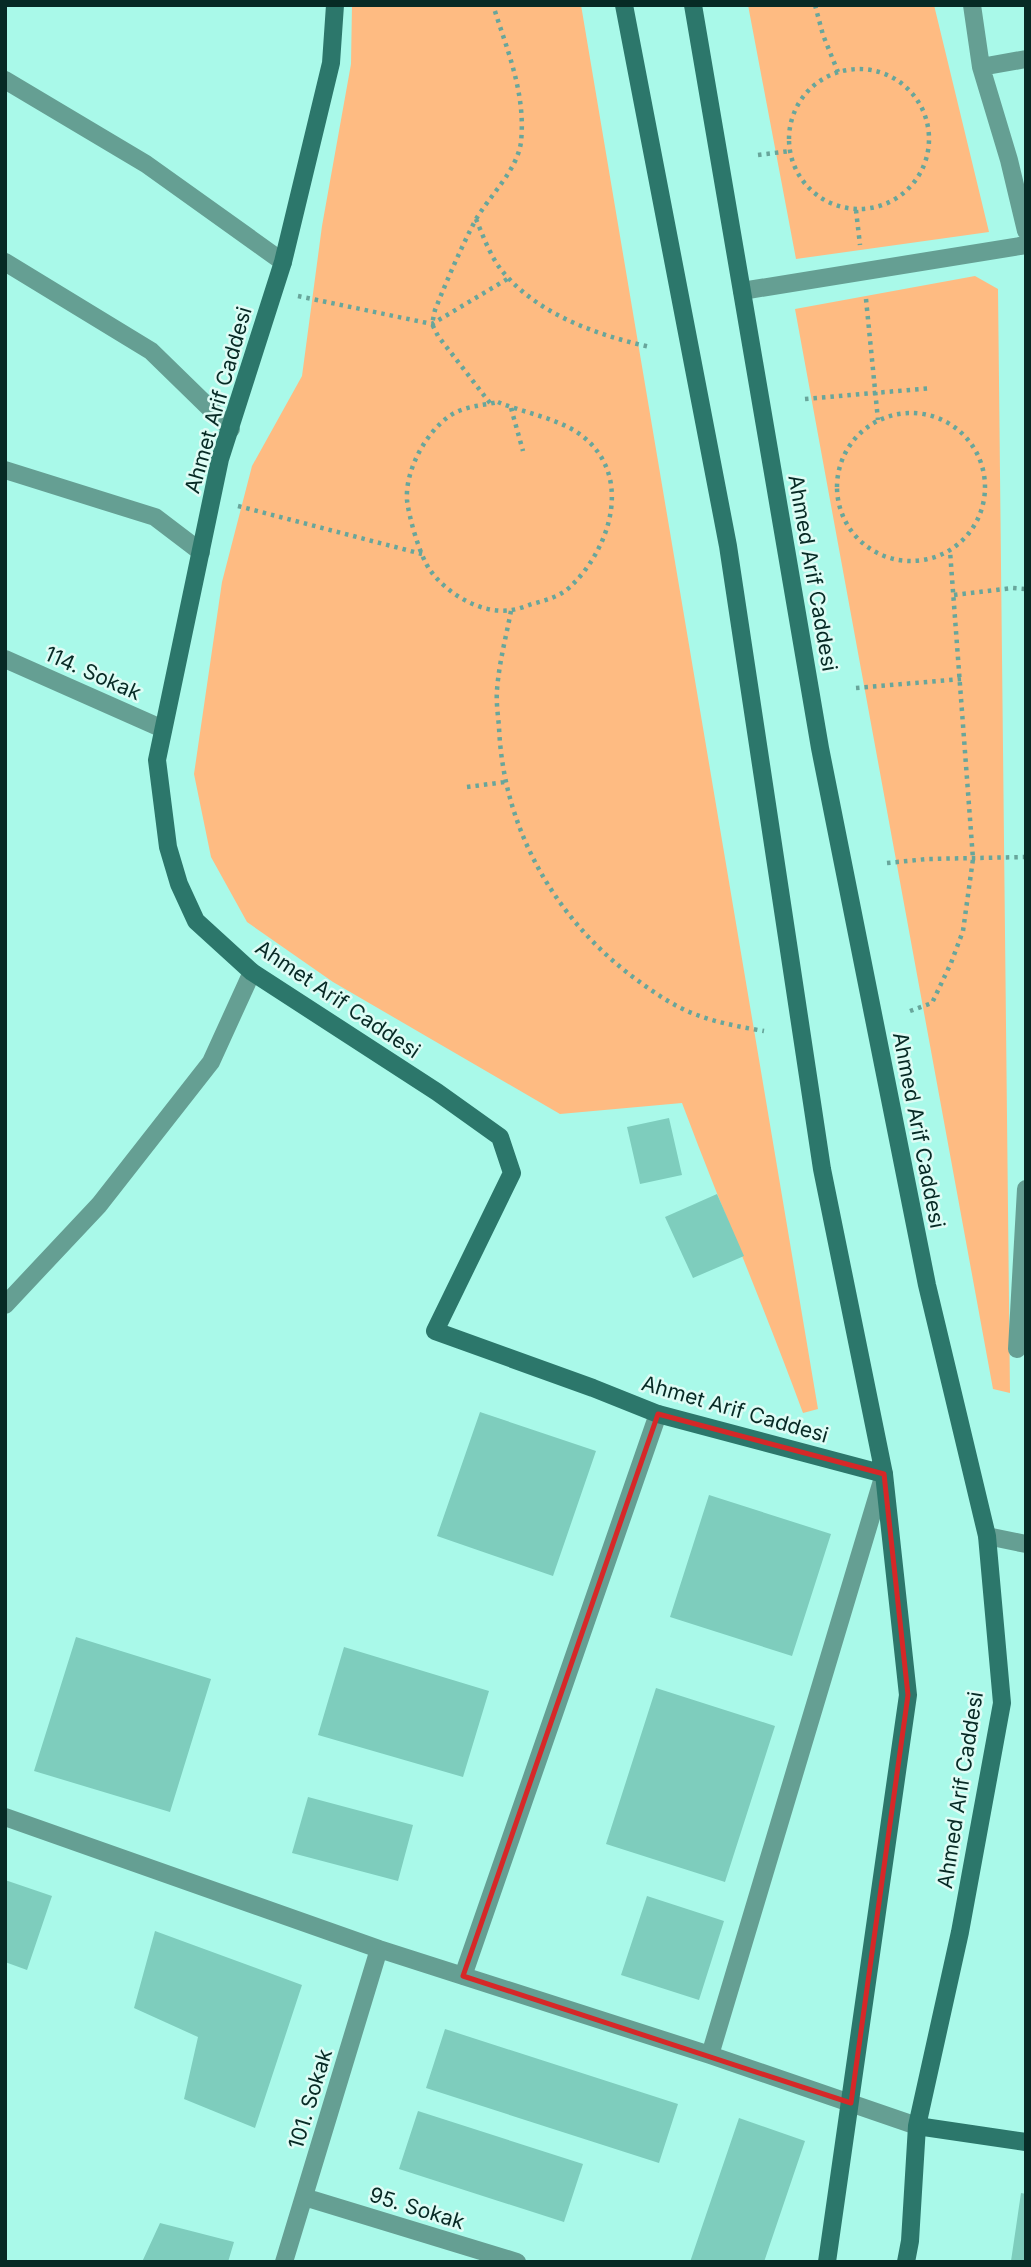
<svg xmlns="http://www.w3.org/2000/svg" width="1031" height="2267" font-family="Inter,sans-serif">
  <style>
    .green { fill: #febb82 }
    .building { fill: #7ecdbd }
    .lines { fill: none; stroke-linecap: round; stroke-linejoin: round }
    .path { stroke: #68a69b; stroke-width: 4.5; stroke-dasharray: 3.5 5; stroke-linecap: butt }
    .street { stroke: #659f93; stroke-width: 18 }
    .secondary { stroke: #2c776b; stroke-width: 18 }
    .marked { fill: none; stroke: #d62828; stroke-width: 5; stroke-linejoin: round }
    .labels { text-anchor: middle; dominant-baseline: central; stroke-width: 5; stroke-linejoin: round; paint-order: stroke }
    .street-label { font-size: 21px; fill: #072a25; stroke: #defcf5 }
  </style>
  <rect width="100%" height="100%" fill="#a9f9e9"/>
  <!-- green -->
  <path class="green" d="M352,5H581L818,1409L803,1413C765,1309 721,1207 682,1103L560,1114L333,982L247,922L211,857L194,774L222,582L252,466L302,376L322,226L351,64Z
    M748,5H934L989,232L796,259Z
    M975,276L998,289L1010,1393L993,1389L795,309Z"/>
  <!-- building -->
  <path class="building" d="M669,1118L682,1175L640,1184L627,1127Z
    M717,1194L744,1256L693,1278L665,1217Z
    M480,1412L596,1451L553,1576L437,1536Z
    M709,1495L831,1534L792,1656L670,1617Z
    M76,1637L211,1679L170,1812L34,1771Z
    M344,1647L489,1691L463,1777L318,1735Z
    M656,1688L775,1726L725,1882L606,1844Z
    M308,1797L413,1825L398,1881L292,1853Z
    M5,1880L52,1896L27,1970L5,1962Z
    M647,1896L724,1921L699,2000L621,1975Z
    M155,1931L302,1985L255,2128L184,2099L198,2037L134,2008Z
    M445,2029L678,2104L659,2163L426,2088Z
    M418,2111L583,2164L564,2222L399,2169Z
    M739,2118L805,2141L764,2262H690Z
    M1021,2193L1026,2194V2262L1011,2261Z
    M160,2223L234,2242L228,2262H142Z"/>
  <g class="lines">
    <!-- path -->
    <path class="path" d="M815,5L823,35L838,72
      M789 139a70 70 0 1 1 140 0a70 70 0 1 1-140 0Z
      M758,155L790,151
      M856,210L860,245
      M476,219C483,236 491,258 503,272C539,315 597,335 650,347
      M298,296L432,324L509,278
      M866,299L878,420
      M805,399L932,388
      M498,402C524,413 558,418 581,435C634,475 611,548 570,587C559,597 546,600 532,604C526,606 519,609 512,610C482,615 447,594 430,570C420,556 409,518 407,500C405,471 425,434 448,417C463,406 480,406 498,402Z
      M490,403L438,336L432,324L435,310C447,280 460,250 475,221C489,196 517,171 521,142C526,93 507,50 493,5
      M511,408L523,451
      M837 487a74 74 0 1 1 148 0a74 74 0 1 1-148 0Z
      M238,506L422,554
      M954,595L1013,588L1026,589
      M511,611C506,637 499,663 497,690C496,702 498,715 499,727C503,828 555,920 637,980C656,994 675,1007 697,1015C718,1023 741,1027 764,1031
      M856,688L961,679
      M467,787L505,782
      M887,863L927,859L1026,857
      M910,1011L932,1003L951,963L963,931L973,859L950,551"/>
    <!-- street -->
    <path class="street" d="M972,5L981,67L1009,160L1026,231
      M981,67L1026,59
      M5,80L146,164L283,262
      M5,262L151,351L231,429
      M742,291L1026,245
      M5,470L155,517L201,552
      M5,659L163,729
      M5,1305L99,1205L211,1062L252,972
      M1017,1349L1026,1189
      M987,1536L1026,1544
      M5,1817L379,1949L710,2055L917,2126
      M463,1976L658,1414
      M710,2055L884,1474
      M304,2197L517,2262
      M284,2262L379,1949"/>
    <!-- secondary -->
    <path class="secondary" d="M335,5L331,63L283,262L220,459L157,760L168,847L179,884L196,921L252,972L437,1092L500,1137L512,1173L435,1331L593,1388L658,1414L884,1474
      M624,5L728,546L822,1169L884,1474L908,1695L827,2262
      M693,5L820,748L927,1285L987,1536L1002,1703L960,1932L917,2126L910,2241L906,2262
      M917,2126L1026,2142"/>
  </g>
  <!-- marked area -->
  <path class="marked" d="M658,1414L884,1474L908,1695L851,2103L463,1976Z"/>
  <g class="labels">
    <!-- street labels -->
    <g class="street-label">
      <text transform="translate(218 400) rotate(-74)">Ahmet Arif Caddesi</text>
      <text transform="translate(813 573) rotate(80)">Ahmed Arif Caddesi</text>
      <text transform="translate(93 673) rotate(24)">114. Sokak</text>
      <text transform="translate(338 999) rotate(34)">Ahmet Arif Caddesi</text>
      <text transform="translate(919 1130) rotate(79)">Ahmed Arif Caddesi</text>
      <text transform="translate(735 1409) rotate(16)">Ahmet Arif Caddesi</text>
      <text transform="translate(960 1790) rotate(-81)">Ahmed Arif Caddesi</text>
      <text transform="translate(310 2099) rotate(-73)">101. Sokak</text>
      <text transform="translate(417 2208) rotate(17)">95. Sokak</text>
    </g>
  </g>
  <!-- border -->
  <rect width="1031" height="2267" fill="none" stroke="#072a25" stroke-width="14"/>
</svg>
